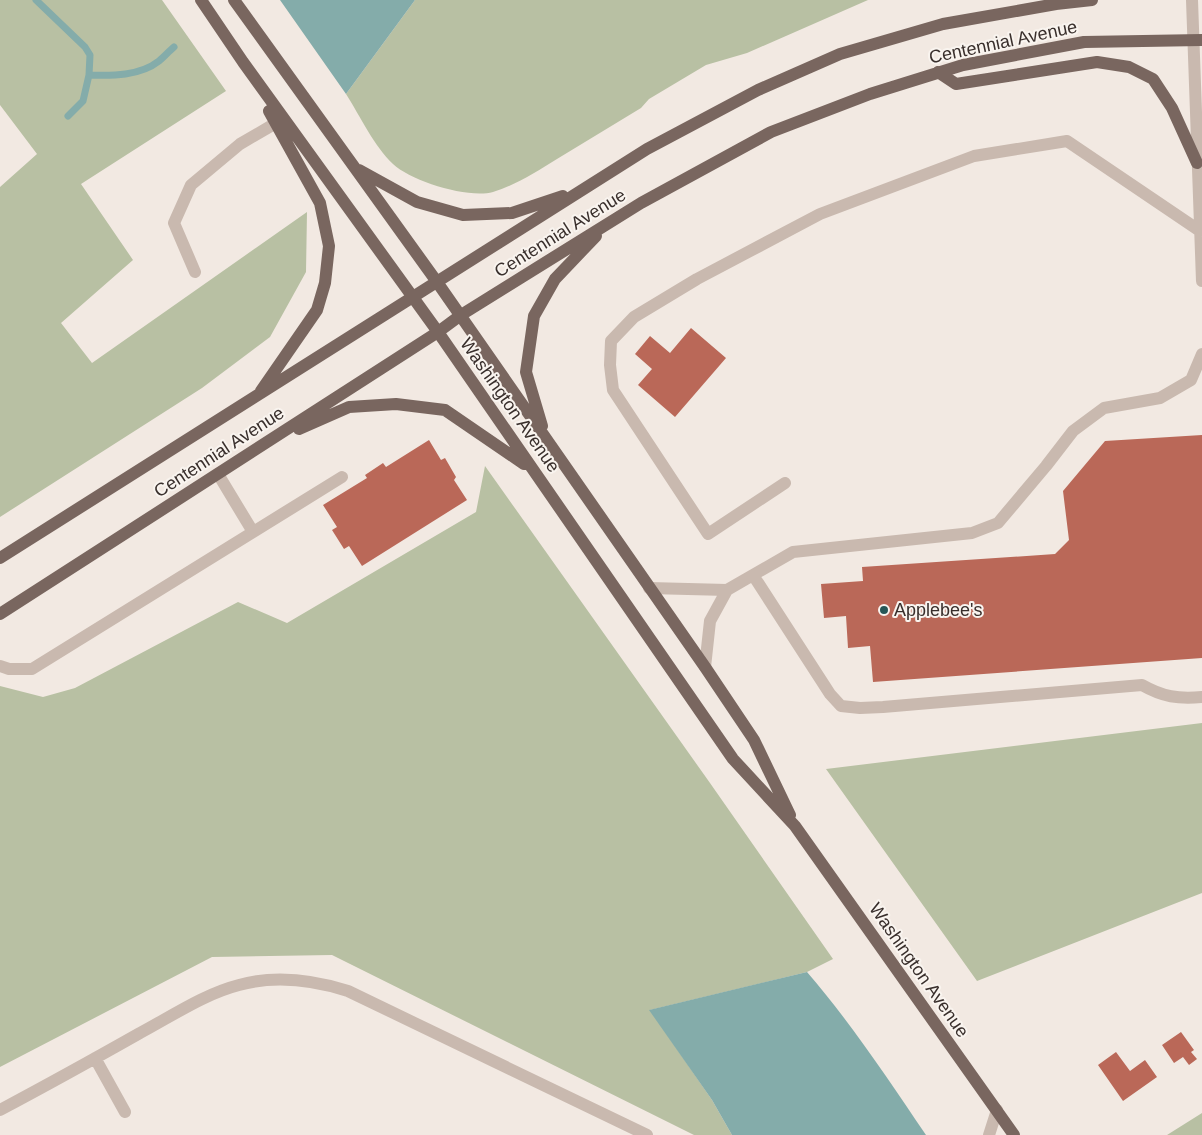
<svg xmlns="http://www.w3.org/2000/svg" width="1202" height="1135" font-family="Helvetica,sans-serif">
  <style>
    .green { fill: #b8c0a3 }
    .water { fill: #84acaa }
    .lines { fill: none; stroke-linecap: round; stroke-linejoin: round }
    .stream { stroke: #84acaa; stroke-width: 7 }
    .building { fill: #ba6858 }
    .minor { stroke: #c9b9af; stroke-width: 12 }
    .major { stroke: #79665f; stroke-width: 12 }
    .poi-dot { fill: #265656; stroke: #f9f4ef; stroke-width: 2 }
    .labels { text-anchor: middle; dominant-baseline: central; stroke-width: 4; stroke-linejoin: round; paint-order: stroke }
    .street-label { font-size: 18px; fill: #392f2c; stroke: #f9f4ef }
    .poi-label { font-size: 18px; fill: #392f2c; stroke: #f9f4ef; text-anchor: start }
  </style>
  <rect width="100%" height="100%" fill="#f2e9e2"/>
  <!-- green -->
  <path class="green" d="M0,0H162L226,91L81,184L133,260L61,323L92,363L307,212L306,272L270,337L202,388L0,517V187L37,154L0,105Z
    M415,0H868L747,53L706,65L649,99L641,108C613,125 585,142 557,159C536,172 516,185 493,192C468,199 411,181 393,164C374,146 360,116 346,94Z
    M485,466L710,783L833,959L807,972L650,1010L712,1100L732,1135H694L332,955L212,957L0,1067V686L43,697L75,688L238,602L287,623L476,512Z
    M1202,723V893L977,981L826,769Z
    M1202,1113V1135H1167Z"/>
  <!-- water -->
  <path class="water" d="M280,0H415L346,94Z
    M807,972C851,1023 888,1079 926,1135H732L712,1100L649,1010Z"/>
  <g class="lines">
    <!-- stream -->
    <path class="stream" d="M36,0L85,47L90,55L89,75
      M68,116L83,101L89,75C112,76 140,76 159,61C164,57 169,51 174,47"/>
  </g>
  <!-- building -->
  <path class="building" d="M691,328L726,358L675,417L638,385L652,369L635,354L650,336L670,353Z
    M1202,435V658L873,682L870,646L848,648L846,616L824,618L821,584L863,581L862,567L1055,554L1069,540L1063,491L1105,441Z
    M429,440L441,460L445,458L456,477L454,480L467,500L362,566L349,546L344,549L332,530L337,527L323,505L367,478L365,475L383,463L386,467Z
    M1181,1032L1194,1050L1191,1052L1197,1059L1189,1065L1183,1057L1174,1063L1162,1045Z
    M1116,1052L1130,1071L1145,1060L1157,1077L1123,1101L1098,1065Z"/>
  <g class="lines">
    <!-- minor -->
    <path class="minor" d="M1192,0L1202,281
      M195,272L174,223L191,185L240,144L276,123
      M218,474L253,532
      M785,483L708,534L613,390L610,365L611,341L634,317L697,279L820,214L974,156L1067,141L1200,231
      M753,575L830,694L841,706L860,708L883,707L1142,685C1163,697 1178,699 1202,697
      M649,588L727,590
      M0,666L9,669H32L342,477
      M705,667L710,621L727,590L793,552L972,533L998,523L1046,466L1073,431L1104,408L1160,398L1191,380L1202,354
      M95,1058L125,1112
      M0,1110C47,1085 94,1059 140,1033C172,1016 204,994 239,985C275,975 313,980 348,991L647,1135
      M989,1135L997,1110"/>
    <!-- major -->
    <path class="major" d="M201,0L243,62L438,332L733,759L795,826L1014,1135
      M234,0L437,282L705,667L754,740L790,815
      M938,72L956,84L1097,62L1129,67L1153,79L1172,108L1197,163
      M359,170L417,202L463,215L512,213L563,196
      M261,391L317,310L325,283L329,246L320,203L269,111
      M542,426L526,372L534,316L555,279L596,236
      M299,429L349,407L396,404L445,410L524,464
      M0,558L647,149L758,90L840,54L943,24L1056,4L1092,0
      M0,614L438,332L461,315L641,203L771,132L870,94L963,65L1084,42L1202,40"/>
  </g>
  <!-- markers -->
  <circle class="poi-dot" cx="884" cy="610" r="5"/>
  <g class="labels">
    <!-- street labels -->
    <g class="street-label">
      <text transform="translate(1003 42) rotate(-12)">Centennial Avenue</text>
      <text transform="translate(560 233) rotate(-32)">Centennial Avenue</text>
      <text transform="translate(510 405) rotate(55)">Washington Avenue</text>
      <text transform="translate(219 452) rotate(-33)">Centennial Avenue</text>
      <text transform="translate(919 970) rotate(55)">Washington Avenue</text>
    </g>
    <!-- poi labels -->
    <g class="poi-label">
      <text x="894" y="610">Applebee's</text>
    </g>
  </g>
</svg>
